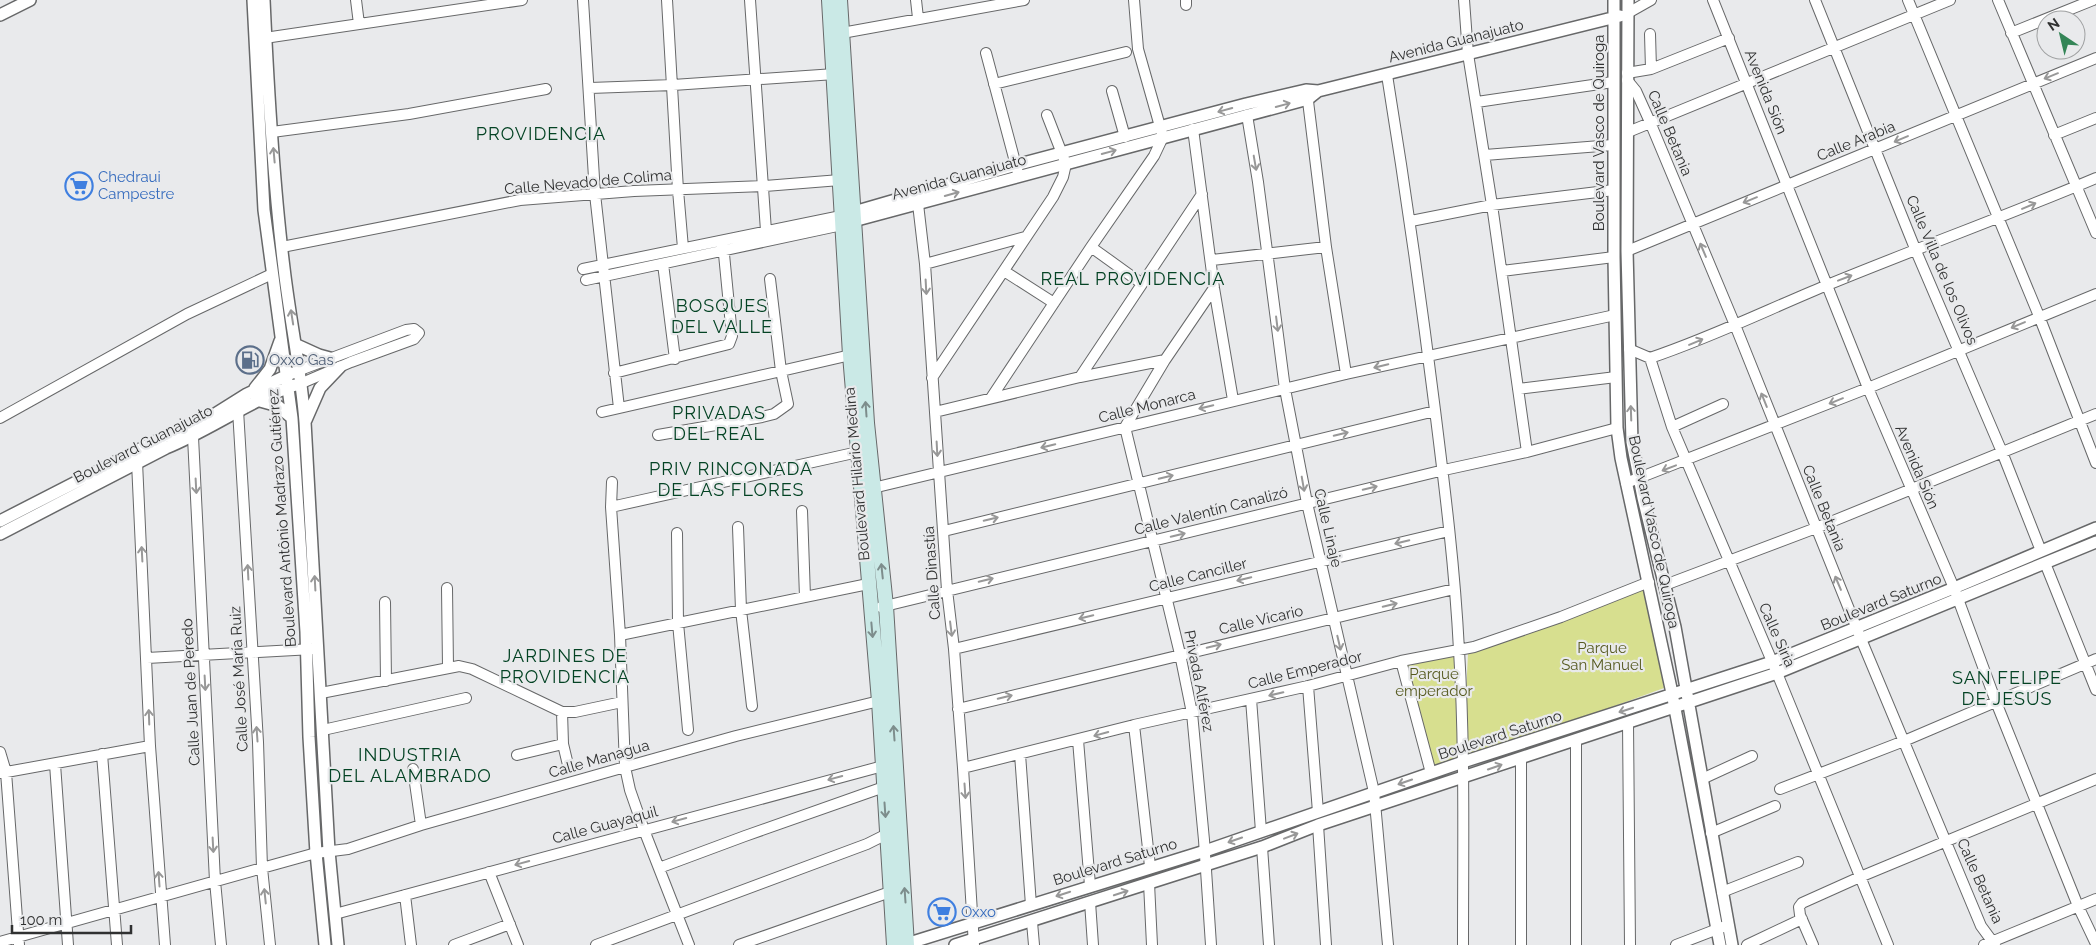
<svg xmlns="http://www.w3.org/2000/svg" width="2096" height="945" font-family="Raleway,sans-serif">
  <style>
    .green { fill: #d7df8f }
    .lines { fill: none; stroke-linecap: round; stroke-linejoin: round }
    .minor-casing { stroke: #676869; stroke-width: 12 }
    .tertiary-casing { stroke: #676869; stroke-width: 14 }
    .secondary-casing { stroke: #676869; stroke-width: 16 }
    .minor { stroke: #fff; stroke-width: 10 }
    .tertiary { stroke: #fff; stroke-width: 11 }
    .secondary { stroke: #cae9e6; stroke-width: 14 }
    .oneway { stroke: #989898 }
    .oneway2 { stroke: #7d8d8c }
    .labels { text-anchor: middle; dominant-baseline: central; stroke-width: 4.5; stroke-linejoin: round; paint-order: stroke }
    .street-label { font-size: 15px; fill: #303131; stroke: #e9eaec }
    .shop-label { font-size: 15px; fill: #366cbe; stroke: #e9eaec; text-anchor: start }
    .service-label { font-size: 15px; fill: #4e5e75; stroke: #e9eaec; text-anchor: start }
    .park-label { font-size: 15px; fill: #575b21; stroke: #e9eaec }
    .quarter-label { font-size: 18px; letter-spacing: 1px; fill: #044324; stroke: #e9eaec }
  </style>
  <rect width="100%" height="100%" fill="#e9eaec"/>
  <!-- green -->
  <path class="green" d="M1646,586L1664,688L1431,773L1401,661L1459,650L1463,753L1468,654Z"/>
  <g class="lines">
    <!-- minor casing -->
    <g class="minor-casing">
      <path id="minor" d="M356,0L359,24
        M583,0L595,194L619,408
        M667,0L678,190L683,248
        M750,0L766,231
        M916,0L918,18
        M1186,0V5
        M1464,0L1468,54L1492,205L1527,452
        M1713,0L1868,388L1954,588L1996,702L2078,906L2096,944
        M1815,0L1916,251L2002,452L2041,551
        M1908,0L2039,316L2096,463
        M1998,0L2096,233
        M1628,13L1651,0
        M842,33L1024,0
        M2011,33L2093,0
        M1650,34L1651,69
        M258,39L522,0
        M986,53L1018,173
        M1627,73L1651,69L1729,38
        M1387,75C1405,186 1421,298 1435,410C1445,490 1455,570 1459,650C1465,748 1463,847 1463,945
        M1627,80L1636,91L1650,122L1735,325L1861,639L1981,926L1995,945
        M994,84L1126,52
        M590,88L673,85L835,74
        M1112,91L1125,137
        M1307,93L1326,247L1346,374
        M1477,102L1613,82
        M1247,115L1258,182L1285,389L1307,503L1374,792L1388,945
        M1193,129L1214,288L1233,400
        M272,132L409,114L546,89
        M1628,132L1950,0
        M2054,135L2096,118
        M1485,155L1613,145
        M918,204L925,264L947,590L954,649L963,768L974,945
        M1411,221L1492,205L1614,190
        M282,247L520,200L634,191L765,186L840,180
        M1091,247L1141,283
        M1627,251L2096,58
        M1212,260L1326,247
        M663,264L675,359
        M925,264L1025,237
        M583,269L841,216
        M1004,271L1054,303
        M1502,271L1614,257
        M586,280L842,225
        M1629,349L1650,358L1672,427L1777,673L1888,945
        M1650,358C1710,338 1767,310 1825,286C1915,249 2006,216 2096,178
        M300,370L406,330L414,329L419,333L414,339L351,362L302,383
        M614,373L729,344L732,336L723,244
        M1080,377L1202,194
        M932,378L1053,197L1063,177L1066,164L1047,115
        M1518,389L1616,377
        M991,398L1091,247L1154,156L1163,137L1138,49L1134,0
        M238,410L258,742L262,868L270,945
        M602,412L855,354
        M935,412L1080,377L1165,360
        M0,418L187,314L272,274
        M1672,427L1723,404
        M658,435L762,417L774,414L788,404L781,371L770,279
        M193,437L215,881L221,945
        M137,462L150,746L165,945
        M612,482L611,507L620,635L625,767L630,790L644,830L689,945
        M1626,483L1868,388L2096,294
        M873,488L1346,374L1615,315
        M611,507L858,452
        M802,511L805,597
        M738,527L741,610L752,706
        M944,531L1435,411
        M677,533L678,623L688,730
        M2045,563L2096,690
        M1665,585L1816,528L2096,414
        M447,588L448,667
        M385,602L386,681
        M881,607L1444,470L1527,452L1617,428
        M620,635L868,584
        M954,649L1449,531
        M147,658L313,649
        M1401,661L1431,773
        M1308,686L1318,812
        M321,693L459,666L472,669L562,712H575L622,702
        M1251,699L1261,831
        M958,709L1454,589
        M562,712L563,744L568,765
        M1628,723L1630,945
        M1134,725L1150,866
        M323,730L466,698
        M1078,740L1090,885
        M0,752L6,772L19,945
        M102,754L117,945
        M1020,754L1031,905
        M517,755L563,744
        M1521,758V945
        M55,764L68,945
        M963,768L1134,725L1308,686L1401,661L1474,647L1561,617L1649,582
        M413,769L421,825
        M1,773L150,746
        M1702,779L1752,756
        M1780,789L1904,741L2096,659
        M1318,825L1326,945
        M1711,833L1775,806
        M1262,847L1269,945
        M659,868L745,836L884,787
        M489,872L518,945
        M1149,883L1152,945
        M1722,892L1798,862
        M405,895L411,945
        M1090,902L1093,945
        M335,914L883,766
        M1032,922L1034,945
        M0,942L262,868L316,853L348,849L421,825L625,767L736,736L879,701
        M454,945L510,924
        M596,945L867,844L887,834
        M739,945L890,892
        M1211,945L1204,840L1192,713L1180,654L1125,427L1165,360L1214,288
        M1576,945V740
        M1676,945L1728,925
        M1747,945L1802,919
        M1813,945L1800,915L1799,907L1802,903L1860,877L2096,779
        M1984,945L2096,899"/>
    </g>
    <!-- tertiary casing -->
    <g class="tertiary-casing">
      <path id="tertiary" d="M253,0L264,210L292,418L306,632L309,737L316,853L325,945
        M264,0C268,89 273,180 284,268C290,320 301,370 305,422L329,851L338,945
        M1614,0V257L1617,428L1621,458L1672,693L1720,945
        M1628,0L1627,251L1632,442L1643,498L1675,627L1732,945
        M0,15L30,0
        M847,214L1016,165L1246,104L1306,90L1318,91L1620,16
        M846,223L1308,99L1318,91
        M297,345L319,355L330,358
        M255,388L270,369L280,341
        M260,401L278,406L292,418
        M306,420L320,388L340,367
        M0,521L164,437L204,421L247,394L292,373
        M0,534L166,448C210,430 249,401 295,385
        M903,945L1205,851L1463,762L1772,662L1954,588L2096,528
        M955,945L1262,847L1318,825L1777,673L2096,542"/>
    </g>
    <!-- secondary casing -->
    <g class="secondary-casing">
      <path id="secondary" d="M829,0L850,355L879,701L894,945
        M840,0L867,423L886,606L907,945"/>
    </g>
    <!-- minor -->
    <use href="#minor" class="minor"/>
    <!-- tertiary -->
    <use href="#tertiary" class="tertiary"/>
    <!-- secondary -->
    <use href="#secondary" class="secondary"/>
  </g>
  <!-- one-way arrows -->
  <defs><path id="oneway-shaft" d="M-6 0H5M1.5-3L5.5 0L1.5 3" fill="none" stroke-width="1.6" stroke-linecap="round" stroke-linejoin="round" transform="scale(1.25)"/></defs>
  <g class="oneway">
    <use href="#oneway-shaft" transform="translate(2051 76) rotate(158)"/>
    <use href="#oneway-shaft" transform="translate(1283 105) rotate(-15)"/>
    <use href="#oneway-shaft" transform="translate(1225 110) rotate(165)"/>
    <use href="#oneway-shaft" transform="translate(1901 139) rotate(157)"/>
    <use href="#oneway-shaft" transform="translate(1109 152) rotate(-15)"/>
    <use href="#oneway-shaft" transform="translate(274 155) rotate(-95)"/>
    <use href="#oneway-shaft" transform="translate(1255 163) rotate(80)"/>
    <use href="#oneway-shaft" transform="translate(952 194) rotate(-16)"/>
    <use href="#oneway-shaft" transform="translate(1750 200) rotate(158)"/>
    <use href="#oneway-shaft" transform="translate(2029 206) rotate(-23)"/>
    <use href="#oneway-shaft" transform="translate(1703 250) rotate(-113)"/>
    <use href="#oneway-shaft" transform="translate(1845 278) rotate(-21)"/>
    <use href="#oneway-shaft" transform="translate(926 287) rotate(87)"/>
    <use href="#oneway-shaft" transform="translate(292 317) rotate(-99)"/>
    <use href="#oneway-shaft" transform="translate(1277 324) rotate(83)"/>
    <use href="#oneway-shaft" transform="translate(2018 325) rotate(157)"/>
    <use href="#oneway-shaft" transform="translate(1696 342) rotate(-23)"/>
    <use href="#oneway-shaft" transform="translate(1381 366) rotate(167)"/>
    <use href="#oneway-shaft" transform="translate(1764 400) rotate(-112)"/>
    <use href="#oneway-shaft" transform="translate(1836 401) rotate(158)"/>
    <use href="#oneway-shaft" transform="translate(1206 407) rotate(166)"/>
    <use href="#oneway-shaft" transform="translate(1631 413) rotate(-92)"/>
    <use href="#oneway-shaft" transform="translate(1341 434) rotate(-14)"/>
    <use href="#oneway-shaft" transform="translate(1048 446) rotate(166)"/>
    <use href="#oneway-shaft" transform="translate(937 449) rotate(87)"/>
    <use href="#oneway-shaft" transform="translate(1669 468) rotate(159)"/>
    <use href="#oneway-shaft" transform="translate(1166 477) rotate(-14)"/>
    <use href="#oneway-shaft" transform="translate(1303 484) rotate(80)"/>
    <use href="#oneway-shaft" transform="translate(196 486) rotate(87)"/>
    <use href="#oneway-shaft" transform="translate(1370 488) rotate(-14)"/>
    <use href="#oneway-shaft" transform="translate(991 519) rotate(-13)"/>
    <use href="#oneway-shaft" transform="translate(1178 535) rotate(-14)"/>
    <use href="#oneway-shaft" transform="translate(1402 542) rotate(167)"/>
    <use href="#oneway-shaft" transform="translate(142 554) rotate(-93)"/>
    <use href="#oneway-shaft" transform="translate(248 572) rotate(-93)"/>
    <use href="#oneway-shaft" transform="translate(1244 579) rotate(166)"/>
    <use href="#oneway-shaft" transform="translate(986 580) rotate(-13)"/>
    <use href="#oneway-shaft" transform="translate(315 583) rotate(-93)"/>
    <use href="#oneway-shaft" transform="translate(1838 583) rotate(-113)"/>
    <use href="#oneway-shaft" transform="translate(1390 605) rotate(-14)"/>
    <use href="#oneway-shaft" transform="translate(1086 617) rotate(166)"/>
    <use href="#oneway-shaft" transform="translate(951 629) rotate(83)"/>
    <use href="#oneway-shaft" transform="translate(1339 643) rotate(77)"/>
    <use href="#oneway-shaft" transform="translate(1214 646) rotate(-13)"/>
    <use href="#oneway-shaft" transform="translate(205 683) rotate(87)"/>
    <use href="#oneway-shaft" transform="translate(1276 694) rotate(167)"/>
    <use href="#oneway-shaft" transform="translate(1005 697) rotate(-14)"/>
    <use href="#oneway-shaft" transform="translate(1626 710) rotate(162)"/>
    <use href="#oneway-shaft" transform="translate(149 717) rotate(-92)"/>
    <use href="#oneway-shaft" transform="translate(257 734) rotate(-94)"/>
    <use href="#oneway-shaft" transform="translate(1101 734) rotate(165)"/>
    <use href="#oneway-shaft" transform="translate(1495 767) rotate(-19)"/>
    <use href="#oneway-shaft" transform="translate(835 778) rotate(165)"/>
    <use href="#oneway-shaft" transform="translate(1405 782) rotate(161)"/>
    <use href="#oneway-shaft" transform="translate(965 791) rotate(86)"/>
    <use href="#oneway-shaft" transform="translate(679 820) rotate(165)"/>
    <use href="#oneway-shaft" transform="translate(1291 836) rotate(-21)"/>
    <use href="#oneway-shaft" transform="translate(1235 840) rotate(161)"/>
    <use href="#oneway-shaft" transform="translate(213 845) rotate(87)"/>
    <use href="#oneway-shaft" transform="translate(522 863) rotate(165)"/>
    <use href="#oneway-shaft" transform="translate(159 879) rotate(-94)"/>
    <use href="#oneway-shaft" transform="translate(1121 893) rotate(-18)"/>
    <use href="#oneway-shaft" transform="translate(1063 894) rotate(162)"/>
    <use href="#oneway-shaft" transform="translate(265 896) rotate(-96)"/>
  </g>
  <g class="oneway2">
    <use href="#oneway-shaft" transform="translate(866 409) rotate(-94)"/>
    <use href="#oneway-shaft" transform="translate(882 571) rotate(-96)"/>
    <use href="#oneway-shaft" transform="translate(872 630) rotate(85)"/>
    <use href="#oneway-shaft" transform="translate(894 733) rotate(-94)"/>
    <use href="#oneway-shaft" transform="translate(885 810) rotate(86)"/>
    <use href="#oneway-shaft" transform="translate(905 895) rotate(-94)"/>
  </g>
  <!-- icons -->
  <defs>
    <g id="supermarket-ring" transform="scale(1.4375)"><circle r="9.5" fill="#e9eaec" stroke="#3f7fe0" stroke-width="1.5"/><path d="M-6-5.5h2.5l.6 2H6L4.5 2H-2.5L-4.4-4H-6ZM-1.5 3.2a1.3 1.3 0 1 0 .1 0ZM3 3.2a1.3 1.3 0 1 0 .1 0Z" fill="#3f7fe0"/></g>
    <g id="fuel-ring" transform="scale(1.4375)"><circle r="9.5" fill="#e9eaec" stroke="#5c6f8a" stroke-width="1.5"/><path d="M-5.5-6h7V0h2V4h1.3V-2.5L3-4.5l.8-.8L6-3V5H2.5V1h-1V6h-7ZM-4.2-4.7v3.2H.2V-4.7Z" fill="#5c6f8a"/></g>
  </defs>
  <g fill-rule="evenodd">
    <use href="#supermarket-ring" x="79" y="186"/>
    <use href="#fuel-ring" x="250" y="360"/>
    <use href="#supermarket-ring" x="942" y="912"/>
  </g>
  <g class="labels">
    <!-- street labels -->
    <g class="street-label">
      <text transform="translate(1456 41) rotate(-14)">Avenida Guanajuato</text>
      <text transform="translate(1766 92) rotate(68)">Avenida Sión</text>
      <text transform="translate(1599 133) rotate(-90)">Boulevard Vasco de Quiroga</text>
      <text transform="translate(1670 133) rotate(67)">Calle Betania</text>
      <text transform="translate(1856 141) rotate(-22)">Calle Arabia</text>
      <text transform="translate(959 177) rotate(-15)">Avenida Guanajuato</text>
      <text transform="translate(588 182) rotate(-5)">Calle Nevado de Colima</text>
      <text transform="translate(1942 270) rotate(67)">Calle Villa de los Olivos</text>
      <text transform="translate(1147 406) rotate(-14)">Calle Monarca</text>
      <text transform="translate(143 444) rotate(-27)">Boulevard Guanajuato</text>
      <text transform="translate(1917 467) rotate(67)">Avenida Sión</text>
      <text transform="translate(857 474) rotate(-95)">Boulevard Hilario Medina</text>
      <text transform="translate(1824 508) rotate(68)">Calle Betania</text>
      <text transform="translate(1211 511) rotate(-14)">Calle Valentín Canalizó</text>
      <text transform="translate(282 518) rotate(-94)">Boulevard Antônio Madrazo Gutiérrez</text>
      <text transform="translate(1328 528) rotate(77)">Calle Linaje</text>
      <text transform="translate(1654 532) rotate(78)">Boulevard Vasco de Quiroga</text>
      <text transform="translate(932 573) rotate(-94)">Calle Dinastía</text>
      <text transform="translate(1198 575) rotate(-14)">Calle Canciller</text>
      <text transform="translate(1881 602) rotate(-22)">Boulevard Saturno</text>
      <text transform="translate(1261 620) rotate(-13)">Calle Vicario</text>
      <text transform="translate(1777 635) rotate(66)">Calle Siria</text>
      <text transform="translate(1305 670) rotate(-14)">Calle Emperador</text>
      <text transform="translate(239 679) rotate(-93)">Calle José María Ruiz</text>
      <text transform="translate(1199 681) rotate(79)">Privada Alférez</text>
      <text transform="translate(191 692) rotate(-93)">Calle Juan de Peredo</text>
      <text transform="translate(1500 735) rotate(-18)">Boulevard Saturno</text>
      <text transform="translate(599 759) rotate(-16)">Calle Managua</text>
      <text transform="translate(605 825) rotate(-15)">Calle Guayaquil</text>
      <text transform="translate(1115 862) rotate(-17)">Boulevard Saturno</text>
      <text transform="translate(1980 881) rotate(66)">Calle Betania</text>
    </g>
    <!-- shop labels -->
    <g class="shop-label">
      <text x="98" y="177">Chedraui<tspan x="98" dy="17">Campestre</tspan></text>
      <text x="961" y="912">Oxxo</text>
    </g>
    <!-- service labels -->
    <g class="service-label">
      <text x="269" y="360">Oxxo Gas</text>
    </g>
    <!-- park labels -->
    <g class="park-label">
      <text x="1602" y="648">Parque<tspan x="1602" dy="17">San Manuel</tspan></text>
      <text x="1434" y="674">Parque<tspan x="1434" dy="17">emperador</tspan></text>
    </g>
    <!-- quarter labels -->
    <g class="quarter-label">
      <text x="541" y="133">PROVIDENCIA</text>
      <text x="1133" y="278">REAL PROVIDENCIA</text>
      <text x="722" y="305">BOSQUES<tspan x="722" dy="21">DEL VALLE</tspan></text>
      <text x="719" y="412">PRIVADAS<tspan x="719" dy="21">DEL REAL</tspan></text>
      <text x="731" y="468">PRIV RINCONADA<tspan x="731" dy="21">DE LAS FLORES</tspan></text>
      <text x="565" y="655">JARDINES DE<tspan x="565" dy="21">PROVIDENCIA</tspan></text>
      <text x="2007" y="677">SAN FELIPE<tspan x="2007" dy="21">DE JESUS</tspan></text>
      <text x="410" y="754">INDUSTRIA<tspan x="410" dy="21">DEL ALAMBRADO</tspan></text>
    </g>
  </g>
  <!-- north arrow -->
  <g transform="translate(2061 35) rotate(325)"><circle r="24" fill="#e9eaec" stroke="#9fa0a1"/>
  <path d="M0-4L9 19L0 12L-9 19Z" fill="#348557"/>
  <text y="-8" font-size="14" font-weight="bold" text-anchor="middle" fill="#303131">N</text>
  </g>
  <!-- scale -->
  <path d="M12 925v8h119v-8" fill="none" stroke="#303131" stroke-width="2.5"/>
  <text x="20" y="925" font-size="15" fill="#303131" stroke="#e9eaec" stroke-width="4" paint-order="stroke">100 m</text>
</svg>
